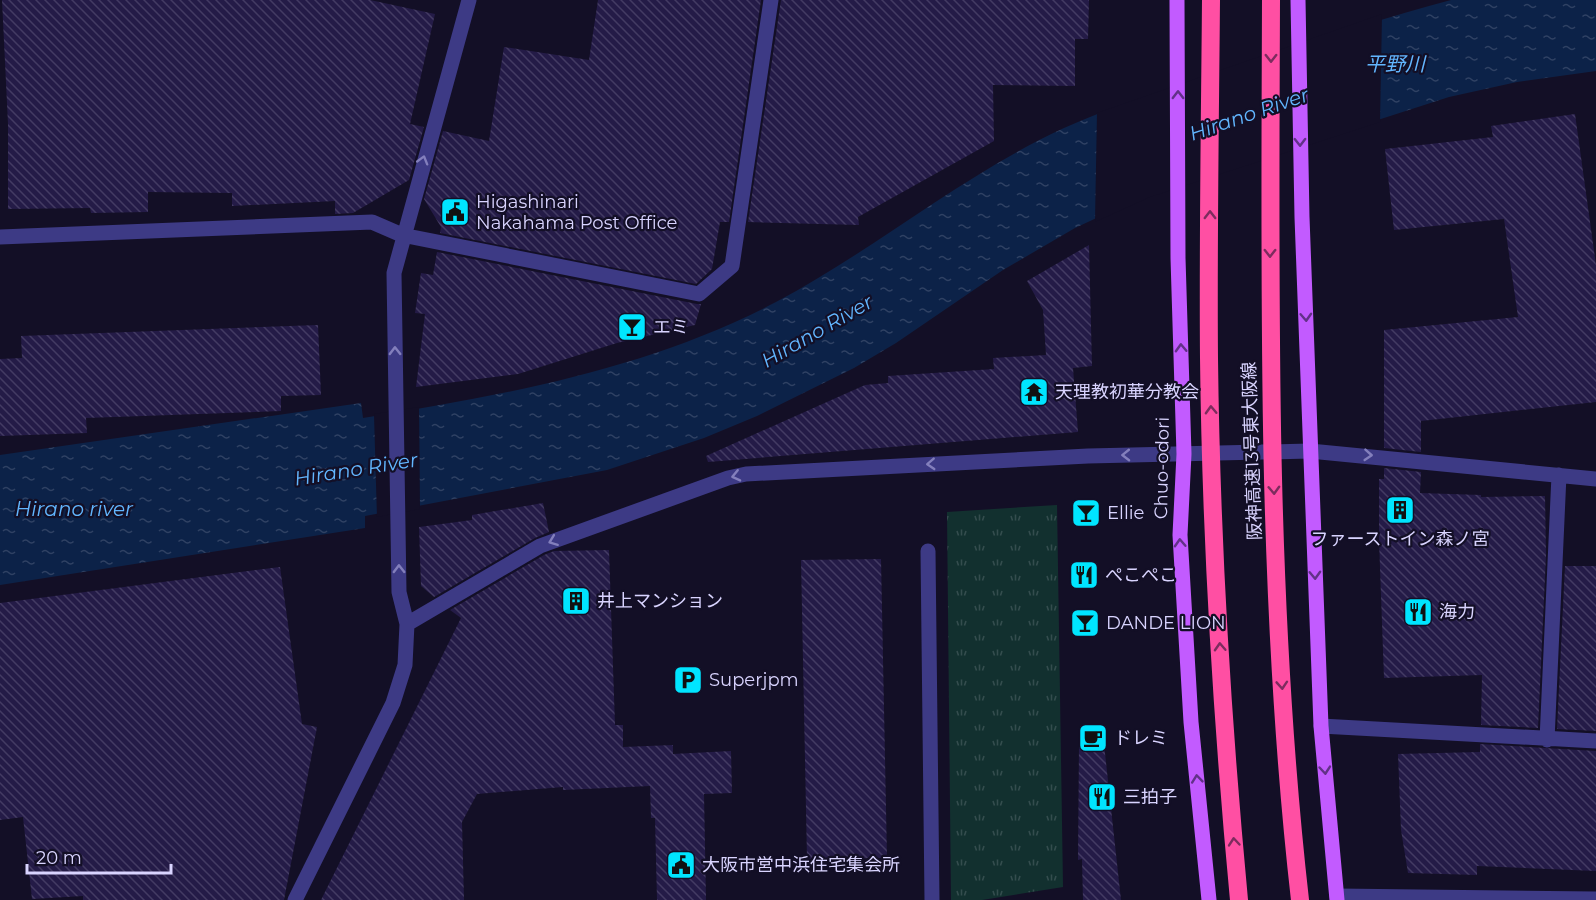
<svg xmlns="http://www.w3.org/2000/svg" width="1596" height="900" font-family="Montserrat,'Noto Sans JP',sans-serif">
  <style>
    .grass { fill: url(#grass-tufts) }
    .water { fill: url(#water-ripples) }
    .pier { fill: #130f26 }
    .building { fill: url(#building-back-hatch) }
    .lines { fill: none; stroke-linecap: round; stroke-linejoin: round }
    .service { stroke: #3d3a85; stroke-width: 15 }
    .minor { stroke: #3d3a85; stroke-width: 15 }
    .primary { stroke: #c25bff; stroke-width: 15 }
    .motorway-bridge { stroke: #ff4fa3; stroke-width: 18 }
    .oneway { stroke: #7d2c5e }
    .oneway2 { stroke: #623188 }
    .oneway3 { stroke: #837fbc }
    .labels { text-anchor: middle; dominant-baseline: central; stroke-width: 4.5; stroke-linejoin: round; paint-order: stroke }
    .poi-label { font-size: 18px; fill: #d9d4ff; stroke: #130f26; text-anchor: start }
    .street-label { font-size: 18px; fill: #d9d4ff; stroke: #130f26 }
    .water-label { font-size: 20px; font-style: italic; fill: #62b6ff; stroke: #130f26 }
  </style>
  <defs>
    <pattern id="grass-tufts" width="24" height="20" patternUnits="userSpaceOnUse" patternTransform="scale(1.5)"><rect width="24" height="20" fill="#12302f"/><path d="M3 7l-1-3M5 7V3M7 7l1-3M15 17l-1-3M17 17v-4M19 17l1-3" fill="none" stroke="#344d4e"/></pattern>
    <pattern id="water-ripples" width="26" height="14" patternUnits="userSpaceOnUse" patternTransform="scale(1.5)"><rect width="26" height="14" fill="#0c2248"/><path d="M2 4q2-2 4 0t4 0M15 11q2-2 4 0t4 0" fill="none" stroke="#2f4163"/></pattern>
    <pattern id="building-back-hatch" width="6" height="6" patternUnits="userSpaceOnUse" patternTransform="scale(1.5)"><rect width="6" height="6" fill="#241b47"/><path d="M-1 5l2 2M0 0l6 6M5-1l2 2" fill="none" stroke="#433b63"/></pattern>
  </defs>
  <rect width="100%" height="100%" fill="#130f26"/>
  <!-- grass -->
  <path class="grass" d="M1057,505L1063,887L982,900H951L947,512Z"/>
  <!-- water -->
  <path class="water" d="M1451,0H1596V71L1517,82L1449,97L1148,194L1075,228L1003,270L896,343L854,368L757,416L704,438L607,470L365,516V528L0,585V455L361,403L363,418C505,395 648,369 776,302C876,249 962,175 1064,128C1110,107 1161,92 1209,76C1290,49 1369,22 1451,0Z"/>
  <!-- pier -->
  <path class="pier" d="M1382,14L1380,122L1150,197L1095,222L1097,113Z
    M419,407L420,509L377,517L374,414Z"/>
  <!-- building -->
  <path class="building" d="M2,0H370L435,14L410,124L424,127L409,180L353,213L335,214V201L232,206V193L148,192V212L91,213L90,208L8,209V124Z
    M598,0H761L729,222H720L712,269L696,284L440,233L441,227L424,199L443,131L489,141L504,47L589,60Z
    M781,0H1089L1088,39H1075V86L993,85L994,141L858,217L859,225L748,222Z
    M1575,114L1596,265V402L1421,421V452L1384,448V330L1518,317L1504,219L1394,230L1385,149L1493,137L1491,126Z
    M1089,245L1092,366L1073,368L1078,432L708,462L706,456L865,385L888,383V376L994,369L993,358L1046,355L1043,310L1027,281Z
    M437,252L697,304H701L695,325L617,343L518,374L416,387L425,314L415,313L421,273L433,275Z
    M318,325L321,395L281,396V411L86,418L87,433L0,436V359L22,358L21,336Z
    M1384,468L1421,472L1420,493L1481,495V497L1545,496L1546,555L1538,728L1481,725L1482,675L1384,678L1379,540V479H1384Z
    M543,503L549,532L535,538L434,597L421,586L419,527L472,520V515Z
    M609,550L615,725H623V747L673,745V754L731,751L732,793L704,794L706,900H657L655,818H651L650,786L563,790V787L477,794L462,822L464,900H321L461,618L450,610L544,555L554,551Z
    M881,559L887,858L807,859L801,560Z
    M1565,566H1596V731L1557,729Z
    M280,567L302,724L317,727L284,900H83V896L32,899L23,817L0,820V603Z
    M1104,744L1121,900H1083L1082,859L1078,860L1079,745Z
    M1480,744L1596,751V871L1477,866V875L1408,873L1401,830L1398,754L1480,752Z"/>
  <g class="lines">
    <!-- service -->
    <path class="service" d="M928,551L932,900"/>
    <!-- minor -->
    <path class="minor" d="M0,237L372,222L402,235L699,294L732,266L771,0
      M407,624L540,546L728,478L746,474L1088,456L1310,451L1596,479
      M1321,726L1596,741
      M1547,740L1559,475
      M1337,896L1596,899
      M295,900L393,703L405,665L407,624L399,592L394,273L469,0"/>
    <!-- primary -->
    <path class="primary" d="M1177,0L1178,258L1184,454L1180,535L1191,722L1209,900
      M1298,0L1302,217L1321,726L1337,900"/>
    <!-- motorway-bridge -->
    <path class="motorway-bridge" d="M1211,0C1210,119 1208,238 1209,358C1211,539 1222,720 1239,900
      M1271,0C1270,300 1266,601 1300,900"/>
  </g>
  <!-- one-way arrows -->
  <defs><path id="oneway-chevron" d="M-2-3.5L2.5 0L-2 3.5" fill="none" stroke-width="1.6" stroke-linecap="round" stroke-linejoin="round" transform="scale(1.5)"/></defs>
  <g class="oneway">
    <use href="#oneway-chevron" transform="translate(1271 58) rotate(90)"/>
    <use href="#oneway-chevron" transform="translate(1210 215) rotate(-90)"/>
    <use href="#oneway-chevron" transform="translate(1270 253) rotate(90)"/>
    <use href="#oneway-chevron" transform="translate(1211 410) rotate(-92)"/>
    <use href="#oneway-chevron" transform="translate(1274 490) rotate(88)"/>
    <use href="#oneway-chevron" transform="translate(1220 647) rotate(-93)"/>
    <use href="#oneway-chevron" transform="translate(1282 685) rotate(86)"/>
    <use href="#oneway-chevron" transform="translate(1234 842) rotate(-95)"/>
  </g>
  <g class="oneway2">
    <use href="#oneway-chevron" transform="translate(1178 95) rotate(-90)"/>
    <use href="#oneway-chevron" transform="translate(1300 142) rotate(89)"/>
    <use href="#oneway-chevron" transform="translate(1306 317) rotate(87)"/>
    <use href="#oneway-chevron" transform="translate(1181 348) rotate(-92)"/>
    <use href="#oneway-chevron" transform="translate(1180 543) rotate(-93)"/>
    <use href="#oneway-chevron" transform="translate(1315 575) rotate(88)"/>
    <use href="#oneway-chevron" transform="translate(1325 770) rotate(85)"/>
    <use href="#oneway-chevron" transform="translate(1197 779) rotate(-96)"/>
  </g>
  <g class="oneway3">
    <use href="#oneway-chevron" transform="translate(423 160) rotate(-74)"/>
    <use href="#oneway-chevron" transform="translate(395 351) rotate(-91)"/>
    <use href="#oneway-chevron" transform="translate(1126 455) rotate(179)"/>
    <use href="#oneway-chevron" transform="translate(1368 455) rotate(4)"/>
    <use href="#oneway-chevron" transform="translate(931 464) rotate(177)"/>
    <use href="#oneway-chevron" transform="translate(736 476) rotate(167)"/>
    <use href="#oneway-chevron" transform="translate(553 541) rotate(159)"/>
    <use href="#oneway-chevron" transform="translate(399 569) rotate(-91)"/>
  </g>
  <!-- icons -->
  <defs>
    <g id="civic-square" transform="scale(1.5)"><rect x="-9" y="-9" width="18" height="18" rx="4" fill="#00e5ff" stroke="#130f26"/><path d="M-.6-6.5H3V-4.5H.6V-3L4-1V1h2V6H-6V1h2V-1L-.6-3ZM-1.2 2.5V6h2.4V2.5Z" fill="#111"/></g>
    <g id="bar-square" transform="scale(1.5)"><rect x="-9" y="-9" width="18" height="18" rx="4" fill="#00e5ff" stroke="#130f26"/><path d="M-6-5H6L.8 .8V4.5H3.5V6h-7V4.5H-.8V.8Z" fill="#111"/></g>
    <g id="temple-square" transform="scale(1.5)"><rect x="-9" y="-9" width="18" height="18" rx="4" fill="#00e5ff" stroke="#130f26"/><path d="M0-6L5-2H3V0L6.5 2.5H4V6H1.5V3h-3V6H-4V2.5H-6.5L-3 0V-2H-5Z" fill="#111"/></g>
    <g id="building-square" transform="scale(1.5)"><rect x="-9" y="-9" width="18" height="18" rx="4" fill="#00e5ff" stroke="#130f26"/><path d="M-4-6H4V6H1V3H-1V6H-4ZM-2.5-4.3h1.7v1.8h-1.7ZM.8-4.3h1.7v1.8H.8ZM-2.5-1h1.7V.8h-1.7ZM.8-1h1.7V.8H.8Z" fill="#111"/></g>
    <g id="restaurant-square" transform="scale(1.5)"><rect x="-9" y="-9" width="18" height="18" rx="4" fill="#00e5ff" stroke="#130f26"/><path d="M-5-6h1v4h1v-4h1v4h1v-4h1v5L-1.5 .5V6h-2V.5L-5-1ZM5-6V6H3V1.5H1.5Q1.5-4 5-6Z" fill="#111"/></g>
    <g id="parking-square" transform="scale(1.5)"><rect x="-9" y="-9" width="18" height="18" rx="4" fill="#00e5ff" stroke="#130f26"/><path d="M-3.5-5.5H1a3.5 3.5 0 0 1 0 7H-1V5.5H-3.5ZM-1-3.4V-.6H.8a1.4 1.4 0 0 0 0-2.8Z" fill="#111"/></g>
    <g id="cafe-square" transform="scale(1.5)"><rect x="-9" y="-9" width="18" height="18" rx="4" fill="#00e5ff" stroke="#130f26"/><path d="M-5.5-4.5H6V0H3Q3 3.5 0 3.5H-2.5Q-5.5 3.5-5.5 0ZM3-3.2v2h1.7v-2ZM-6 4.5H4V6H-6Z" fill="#111"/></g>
  </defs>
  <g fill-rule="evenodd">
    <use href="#civic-square" x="455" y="212"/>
    <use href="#bar-square" x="632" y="327"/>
    <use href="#temple-square" x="1034" y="392"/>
    <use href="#building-square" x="1400" y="510"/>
    <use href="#bar-square" x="1086" y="513"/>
    <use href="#restaurant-square" x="1084" y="575"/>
    <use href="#building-square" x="576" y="601"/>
    <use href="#restaurant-square" x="1418" y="612"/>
    <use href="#bar-square" x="1085" y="623"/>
    <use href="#parking-square" x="688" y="680"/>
    <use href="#cafe-square" x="1093" y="738"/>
    <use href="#restaurant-square" x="1102" y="797"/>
    <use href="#civic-square" x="681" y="865"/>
  </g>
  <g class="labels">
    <!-- poi labels -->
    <g class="poi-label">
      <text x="476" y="202">Higashinari<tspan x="476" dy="21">Nakahama Post Office</tspan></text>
      <text x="653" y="327">エミ</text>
      <text x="1055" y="392">天理教初華分教会</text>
      <text x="1107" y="513">Ellie</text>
      <text x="1400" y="539" text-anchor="middle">ファーストイン森ノ宮</text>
      <text x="1105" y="575">ぺこぺこ</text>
      <text x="597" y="601">井上マンション</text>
      <text x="1439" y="612">海力</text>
      <text x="1106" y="623">DANDE LION</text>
      <text x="709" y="680">Superjpm</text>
      <text x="1114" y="738">ドレミ</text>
      <text x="1123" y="797">三拍子</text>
      <text x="702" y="865">大阪市営中浜住宅集会所</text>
    </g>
    <!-- street labels -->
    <g class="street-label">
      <text transform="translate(1252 451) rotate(-92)">阪神高速13号東大阪線</text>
      <text transform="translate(1162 468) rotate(-89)">Chuo-odori</text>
    </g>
    <!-- water labels -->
    <g class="water-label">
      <text x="1395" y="64">平野川</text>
      <text transform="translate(1249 114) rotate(-19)">Hirano River</text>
      <text transform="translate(817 331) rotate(-30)">Hirano River</text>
      <text transform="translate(356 469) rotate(-9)">Hirano River</text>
      <text x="74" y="509">Hirano river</text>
    </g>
  </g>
  <!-- scale -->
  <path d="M27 864v9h144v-9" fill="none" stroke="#d9d4ff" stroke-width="3"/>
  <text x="36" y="864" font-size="18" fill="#d9d4ff" stroke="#130f26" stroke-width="4.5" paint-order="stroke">20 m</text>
</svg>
